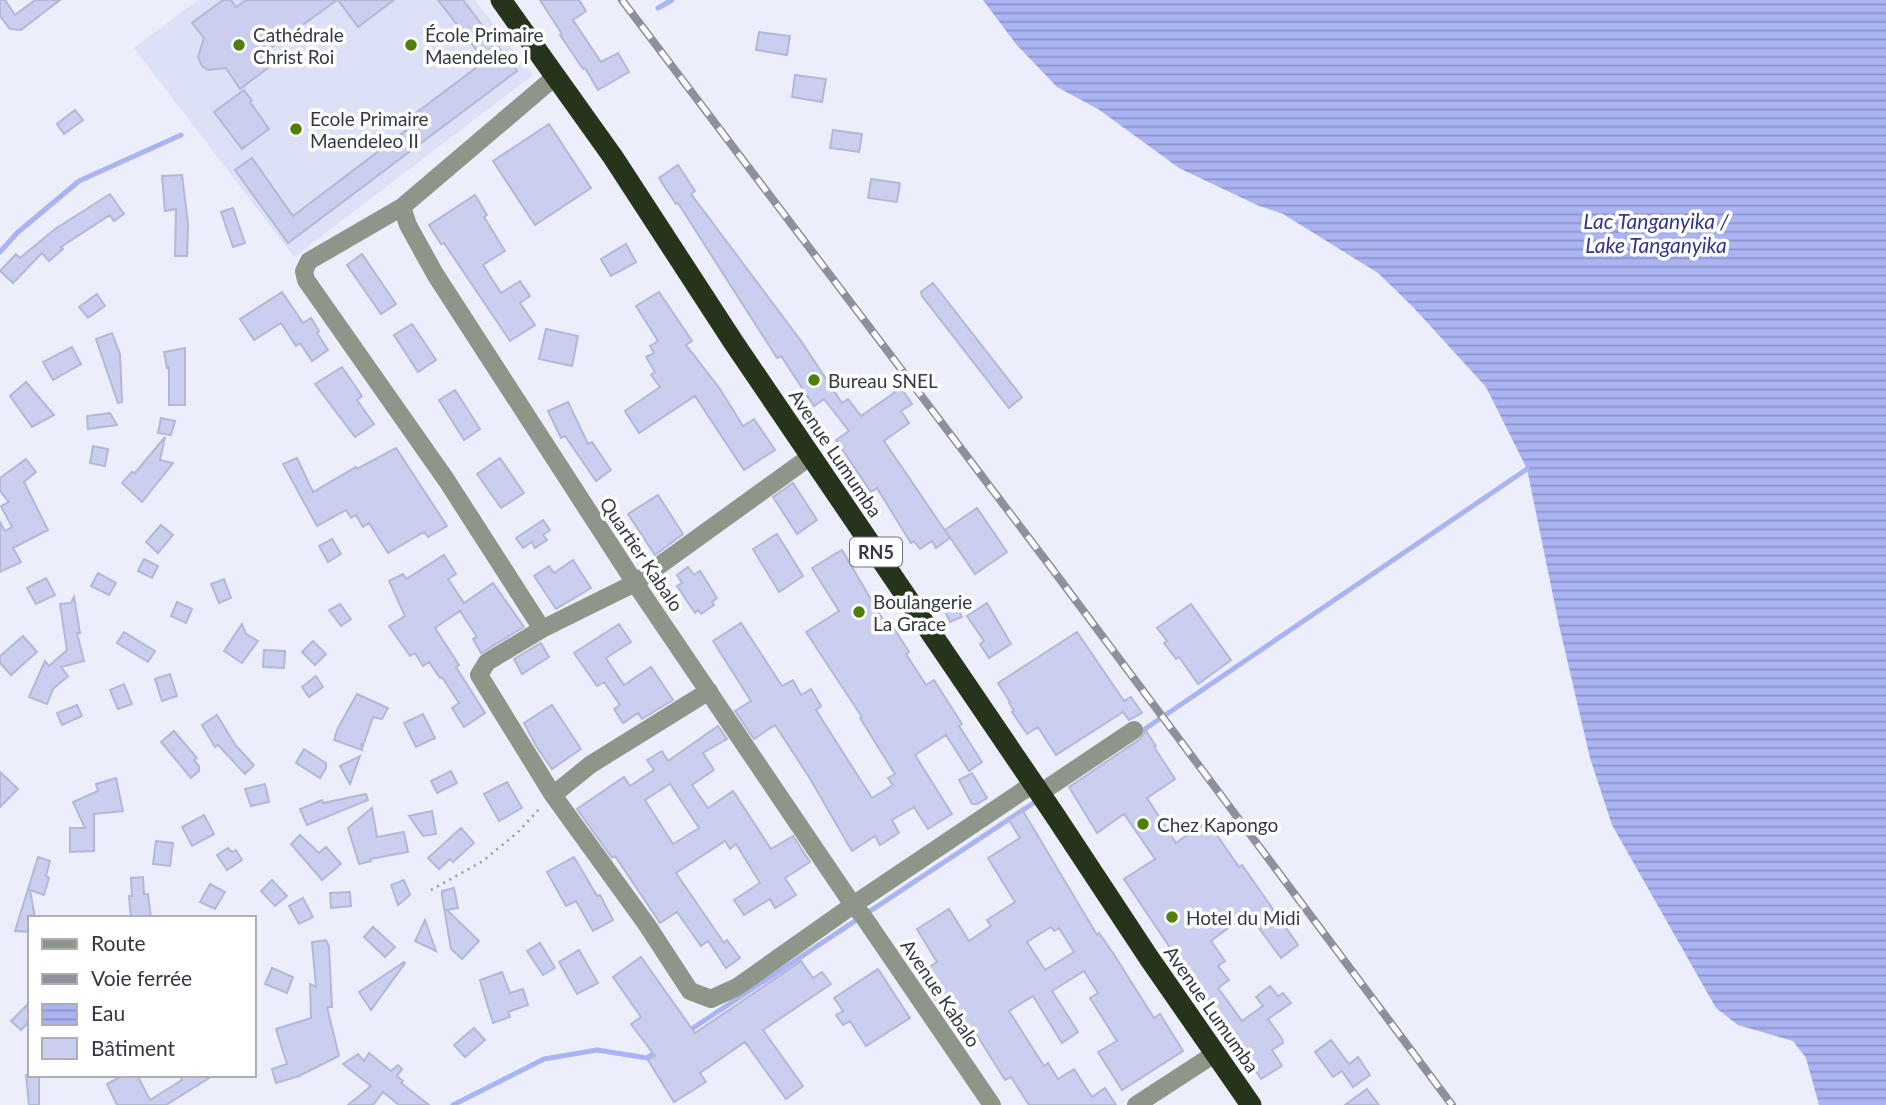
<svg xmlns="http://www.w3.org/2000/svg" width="1886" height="1105" font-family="Lato,sans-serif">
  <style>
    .built { fill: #dde1f8 }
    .water { fill: url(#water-rules) }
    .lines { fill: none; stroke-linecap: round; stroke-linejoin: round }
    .stream { stroke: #abb4f2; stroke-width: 5 }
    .building { fill: #cacfef; stroke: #b3b8d7; stroke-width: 2; fill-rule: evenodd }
    .path { stroke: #9799a6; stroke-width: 2.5; stroke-dasharray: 2 5; stroke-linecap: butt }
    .minor { stroke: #8e9589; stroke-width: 18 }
    .highway { stroke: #27341c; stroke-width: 21 }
    .rail-casing { stroke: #8e909c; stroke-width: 8 }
    .rail { stroke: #fff; stroke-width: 5; stroke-dasharray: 16; stroke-linecap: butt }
    .poi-dot { fill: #507f0b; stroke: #fff; stroke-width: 2.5 }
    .labels { text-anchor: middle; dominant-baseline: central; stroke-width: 7; stroke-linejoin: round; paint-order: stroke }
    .shield { fill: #fff; stroke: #72737b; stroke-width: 2 }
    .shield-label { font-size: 18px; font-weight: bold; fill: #353743 }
    .poi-label { font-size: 19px; fill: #353743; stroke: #fff; text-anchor: start }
    .street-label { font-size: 19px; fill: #353743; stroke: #fff }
    .water-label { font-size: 21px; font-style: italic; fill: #35348c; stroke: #fff }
  </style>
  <defs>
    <pattern id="water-rules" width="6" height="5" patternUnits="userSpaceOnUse" patternTransform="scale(1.75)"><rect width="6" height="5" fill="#abb4f2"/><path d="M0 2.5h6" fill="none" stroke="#8c93c6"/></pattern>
  </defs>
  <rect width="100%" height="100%" fill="#eceefb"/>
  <!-- built -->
  <path class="built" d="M198,0H475L533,75L294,257L134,48Z"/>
  <!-- water -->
  <path class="water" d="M983,0H1886V1105H1819L1806,1058L1793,1041L1738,1025L1716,1008L1612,825L1590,758L1559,625L1527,469L1486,387L1413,307L1378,273L1283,214L1257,205L1179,168L1098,109L1057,87L1016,44Z"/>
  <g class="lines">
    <!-- stream -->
    <path class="stream" d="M658,8L672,0
      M0,252L17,233L79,181L181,135
      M1136,735L1527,469
      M687,1032L1038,800
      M453,1105L544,1059L597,1050L647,1058L658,1050"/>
  </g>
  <!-- building -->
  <path class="building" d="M0,0H5L15,15L35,0H60L21,30L10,29L0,16Z
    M223,0H231L236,7L246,0H337L268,50L276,62L240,89L226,68L208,70L202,66L198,57L204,38L192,23Z
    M338,0H394L358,27Z
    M438,0H463L517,71L288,243L235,170L252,158L293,216L409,128L404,122L485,61Z
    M540,0H579L586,11L573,20L601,62L618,53L629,72L598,90L585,68L583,69L560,35L562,34Z
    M759,32L790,36L787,55L756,50Z
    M795,75L826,79L822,102L792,97Z
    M244,90L252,101L250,102L269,129L242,149L214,112Z
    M75,110L83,120L64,134L57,124Z
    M549,124L591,188L535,225L493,161Z
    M833,130L862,134L859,152L830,148Z
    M678,165L695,191L691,194L801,341L842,403L848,399L861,416L901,388L912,404L901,411L909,423L884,441L950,538L936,548L932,541L920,549L914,541L911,543L877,488L871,492L836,440L849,431L824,399L814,406L781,356L777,358L678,203L676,204L659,178Z
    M182,175L188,224L187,256H175L176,209L165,211L162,176Z
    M871,179L900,183L897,202L868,198Z
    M110,194L124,214L114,221L110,215L61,247L63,249L49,261L42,253L13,283L0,271L16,254L20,258L55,229Z
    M475,195L487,215L484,217L505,251L483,265L501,293L520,281L530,296L520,303L535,325L510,341L444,243L441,244L429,225Z
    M233,208L245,243L233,247L221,212Z
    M626,244L636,262L611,276L601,259Z
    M362,254L396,304L381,314L347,265Z
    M933,283L1022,397L1009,408L922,296L921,292Z
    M282,292L303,323L311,318L319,331L317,333L328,350L312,361L300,343L296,346L281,323L254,340L240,319Z
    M659,292L692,341L686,345L720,389L743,426L754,419L775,450L744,470L695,396L639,433L625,411L660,387L651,375L655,372L646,357L654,353L650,346L658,341L636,306Z
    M97,294L105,306L88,318L79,307Z
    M412,324L436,360L418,372L394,335Z
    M546,329L578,336L572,366L539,359Z
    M112,333L120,354L122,402L118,403L96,339Z
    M72,347L81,364L53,380L43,362Z
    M185,348V405H169V367L167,368L164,352Z
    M342,367L362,396L357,400L374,424L355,437L315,384Z
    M26,382L54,415L32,427L10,396Z
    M455,390L480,429L464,440L439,400Z
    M568,402L588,444L592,442L611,470L596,481L565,436L561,438L548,411Z
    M110,413L117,425L88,429L87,416Z
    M161,418L175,421L171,435L158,433Z
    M165,437L160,460L173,463L142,502L122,483L132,472L135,473Z
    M93,446L108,449L105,466L90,463Z
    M396,448L447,526L428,537L424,532L388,553L369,523L363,527L356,515L351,518L346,510L317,526L283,464L297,458L313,492L356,467L357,469Z
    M500,458L524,493L501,508L477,474Z
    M26,459L36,472L24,482L48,530L13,548L21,562L0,572V522L5,531L12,527L1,506L9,502L0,491V478Z
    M793,483L817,520L797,534L773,497Z
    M658,495L683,534L655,555L628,514Z
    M977,508L1007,552L975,574L945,530Z
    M543,520L550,530L543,535L547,540L535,548L532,542L523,548L516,538Z
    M161,525L173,535L158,553L146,542Z
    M777,534L803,576L779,592L753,549Z
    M332,539L341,554L328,562L319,546Z
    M842,550L889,630L893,627L909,652L906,654L926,685L934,680L962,724L959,726L982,762L969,771L946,735L915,755L952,814L928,829L914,807L892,820L899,833L880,845L875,836L852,851L809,777L775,725L754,739L735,711L751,701L713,641L741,623L782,686L793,680L801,695L811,689L821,706L816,710L872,798L893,785L888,778L895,774L860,718L862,717L806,632L839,611L812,568Z
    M444,555L456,574L448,579L464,603L493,583L524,627L481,653L473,639L477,637L460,611L435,628L459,665L456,667L485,713L464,727L452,708L459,703L442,677L440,678L429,662L423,666L415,653L410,656L389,626L405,616L389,581L403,574L406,579Z
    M144,559L158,566L152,578L138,571Z
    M573,560L591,588L556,609L534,576L549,566L554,573Z
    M688,567L694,575L700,571L717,598L712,602L714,605L701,614L698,610L695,613L677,586L682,583L677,575Z
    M98,573L116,583L109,595L91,586Z
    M46,578L55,595L36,604L27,588Z
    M224,579L231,598L219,603L211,584Z
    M74,597L80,633H77L84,661L61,667L68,676L53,689L47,704L29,697L45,661L49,666L67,650L60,604L71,603Z
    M954,600L962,617L950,622L942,605Z
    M177,602L192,609L186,623L171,616Z
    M987,603L1011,644L989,658L980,644L984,641L967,616Z
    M340,604L351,619L341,626L329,610Z
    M1191,604L1231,660L1198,684L1179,657L1176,659L1164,643L1167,641L1157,628Z
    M242,624L246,634L258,641L242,663L224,651Z
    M619,624L631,642L606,658L624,685L651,667L673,700L642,719L638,713L623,723L614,709L620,705L604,682L597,686L574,653Z
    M124,632L155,651L148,662L117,643Z
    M1077,632L1124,701L1131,697L1142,713L1129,720L1123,712L1056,755L1038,727L1027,734L1012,712L1014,711L1009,703L1010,702L998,683Z
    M23,636L37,652L11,675L0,663V656Z
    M313,641L326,654L315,665L302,652Z
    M541,643L549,657L522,674L514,659Z
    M264,650L285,651L284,668L263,667Z
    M170,674L177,696L162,701L155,679Z
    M316,676L323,687L309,697L302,687Z
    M124,684L132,704L118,709L110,690Z
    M357,694L388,708L382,719L373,717L363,746L361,743L362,750L334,740L338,728Z
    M77,705L82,716L62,725L57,713Z
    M552,705L581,749L552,769L536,746L524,723Z
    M423,714L435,738L416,747L404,723Z
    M217,715L236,746L254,765L245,774L218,745L215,747L202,725Z
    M718,726L727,739L703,753L714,770L692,785L708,808L733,791L771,849L793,836L810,862L785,878L796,895L775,908L770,899L744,915L734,900L760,883L736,844L730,849L725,841L676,873L724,943L727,940L740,958L726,968L708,941L701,946L677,912L660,923L615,856L612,858L577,809L624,777L630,786L654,770L647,760L662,751L668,761ZM670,784L699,828L673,844L645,800Z
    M174,731L197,758L194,760L199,766V771L191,778L161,742Z
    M1146,731L1156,746L1154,747L1175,779L1147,798L1176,843L1207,821L1239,867L1242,865L1298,945L1281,958L1253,920L1248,924L1243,917L1211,941L1225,961L1218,966L1229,980L1218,988L1242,1021L1263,1006L1256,997L1270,986L1278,996L1283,993L1291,1003L1268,1019L1282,1039L1283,1043L1272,1050L1282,1066L1261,1079L1250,1062L1247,1065L1224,1034L1231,1029L1187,973L1124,879L1155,859L1124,814L1097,833L1069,787L1140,739Z
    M304,749L326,763V768L320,778L296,763Z
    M360,756L350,784L340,766Z
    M451,771L457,783L437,793L431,781Z
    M0,772L18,789L0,807Z
    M972,773L987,798L977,804H972L959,780Z
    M116,778L123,811L94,814V851L70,852V828H85L73,802L98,791L96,784Z
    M507,782L522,808L499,821L484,794Z
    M265,784L269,802L251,806L245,789Z
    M366,794L368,800L307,825L300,809L322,800L323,803Z
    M372,808L377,837L404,832L408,852L370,859L371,861L359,864L348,828Z
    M432,811L436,834L423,836L409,816Z
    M1023,811L1097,935L1099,933L1113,953L1154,1018L1160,1014L1183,1051L1122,1090L1098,1052L1117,1041L1090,998L1098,993L1084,971L1052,991L1078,1032L1062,1043L1033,996L1009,1011L1044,1066L1048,1063L1058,1079L1074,1069L1092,1097L1105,1088L1116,1105H1029L1011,1077L1005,1080L975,1032L962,1041L919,974L937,962L917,929L949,909L969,941L991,926L987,920L1015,902L988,858L1020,838L1009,820ZM1051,927L1054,931L1059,928L1074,952L1045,970L1027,942Z
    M204,815L214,834L192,846L182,827Z
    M461,828L474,843L453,862L450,859L439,869L428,858Z
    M300,835L319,853L326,847L341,864L322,880L291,844Z
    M156,841L173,843L170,866L153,864Z
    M228,848L232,852L236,850L242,860L227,870L217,855Z
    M38,857L50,861L46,876L49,878L44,895L30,890L35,918H30V932L15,931Z
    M574,857L597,896L600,895L613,920L593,931L576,901L566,906L547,872Z
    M143,877L144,894H148L151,918H131L129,896H132L131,878Z
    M272,880L287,896L275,906L261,891Z
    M404,880L410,895L398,905L391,885Z
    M210,884L225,892L215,909L200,902Z
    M454,888L458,908L447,910L479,941L462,959L451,949L442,896V891Z
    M350,892L351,906L331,908L330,893Z
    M303,898L313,917L299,924L289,906Z
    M425,920L436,951L415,941Z
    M373,927L395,947L385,957L364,937Z
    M326,940L329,947L332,1007H327L339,1056L299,1076L276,1083L272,1069L287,1064L276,1029L311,1018L310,984L316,987L312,942Z
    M540,943L555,968L543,975L527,951Z
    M579,950L598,983L577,994L559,962Z
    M641,957L695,1033L801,961L813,978L822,972L831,984L763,1030L803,1086L786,1099L745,1042L700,1073L706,1082L674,1102L648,1060L655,1056L631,1024L641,1017L613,977Z
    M404,962L405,963L371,1010L359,992Z
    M272,968L293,977L287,993L265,984Z
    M878,969L910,1018L866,1046L850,1021L843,1025L836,1015L843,1011L834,998Z
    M502,972L510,993L523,989L528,1005L508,1012L510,1017L493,1023L480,980Z
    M30,1002V1021L21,1030L11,1021Z
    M474,1028L485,1040L465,1057L454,1045Z
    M1331,1040L1349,1064L1358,1057L1370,1075L1353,1087L1342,1071L1333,1077L1315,1052Z
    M369,1053L391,1071L398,1065L402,1069L397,1076L403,1081L401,1083L429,1105H399L383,1092L373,1105H348L371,1086L343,1064L358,1054L364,1061Z
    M26,1075H39V1105H29Z
    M124,1075H137L150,1100L182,1080L179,1075H214L166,1105H117L107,1084Z
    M1367,1089L1379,1105H1345Z"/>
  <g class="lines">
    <!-- path -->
    <path class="path" d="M431,890L483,861L518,832L541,807"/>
    <!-- minor -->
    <path class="minor" d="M556,76L402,207L408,225L435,274L635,583L853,905L1033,784
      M402,207L309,261L304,271L306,280L447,481L542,629
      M811,456L635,583L542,629L487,662L479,675L553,795L647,925L690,991L711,999L737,987L853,905L863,916L992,1105
      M1040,793L1134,730
      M553,795L590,765L709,691
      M1136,1105L1216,1053"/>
    <!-- highway -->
    <path class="highway" d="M501,0L613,157L734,343L1054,814L1149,958L1251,1105"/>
    <!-- rail casing -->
    <g class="rail-casing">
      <path id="rail" d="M622,0L1053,570L1452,1105"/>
    </g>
    <!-- rail -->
    <use href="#rail" class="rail"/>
  </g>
  <!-- markers -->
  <g class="poi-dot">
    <circle cx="239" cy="45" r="7"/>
    <circle cx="411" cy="45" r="7"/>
    <circle cx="296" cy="129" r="7"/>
    <circle cx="814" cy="380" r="7"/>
    <circle cx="859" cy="612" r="7"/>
    <circle cx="1143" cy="824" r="7"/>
    <circle cx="1172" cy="917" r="7"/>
  </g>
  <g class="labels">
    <!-- shield labels -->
    <rect class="shield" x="850" y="537.5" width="52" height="29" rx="5"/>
    <g class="shield-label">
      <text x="876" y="552">RN5</text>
    </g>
    <!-- poi labels -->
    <g class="poi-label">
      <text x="253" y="34">Cathédrale<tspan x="253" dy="22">Christ Roi</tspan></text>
      <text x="425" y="34">École Primaire<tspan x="425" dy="22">Maendeleo I</tspan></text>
      <text x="310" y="118">Ecole Primaire<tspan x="310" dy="22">Maendeleo II</tspan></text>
      <text x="828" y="380">Bureau SNEL</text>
      <text x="873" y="601">Boulangerie<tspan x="873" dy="22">La Grace</tspan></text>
      <text x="1157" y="824">Chez Kapongo</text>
      <text x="1186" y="917">Hotel du Midi</text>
    </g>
    <!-- street labels -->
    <g class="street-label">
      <text transform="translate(836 453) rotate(56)">Avenue Lumumba</text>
      <text transform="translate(642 554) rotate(56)">Quartier Kabalo</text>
      <text transform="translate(941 993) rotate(56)">Avenue Kabalo</text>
      <text transform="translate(1212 1009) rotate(55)">Avenue Lumumba</text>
    </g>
    <!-- water labels -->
    <g class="water-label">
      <text x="1656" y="220">Lac Tanganyika /<tspan x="1656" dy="24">Lake Tanganyika</tspan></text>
    </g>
  </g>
  <!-- legend -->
  <rect x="28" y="916" width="228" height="161" fill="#ffffff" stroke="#aeafb4" stroke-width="2"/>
  <rect x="42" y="939" width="35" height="10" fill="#8e9589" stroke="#aeafb4" stroke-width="2"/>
  <text x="91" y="951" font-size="21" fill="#353743">Route</text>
  <rect x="42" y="974" width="35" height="10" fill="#8e909c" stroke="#aeafb4" stroke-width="2"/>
  <text x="91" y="986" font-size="21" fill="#353743">Voie ferrée</text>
  <rect x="42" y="1004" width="35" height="21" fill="url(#water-rules)" stroke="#aeafb4" stroke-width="2"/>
  <text x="91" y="1021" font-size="21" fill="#353743">Eau</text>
  <rect x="42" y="1038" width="35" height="21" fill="#cacfef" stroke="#aeafb4" stroke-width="2"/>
  <text x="91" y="1056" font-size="21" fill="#353743">Bâtiment</text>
</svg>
